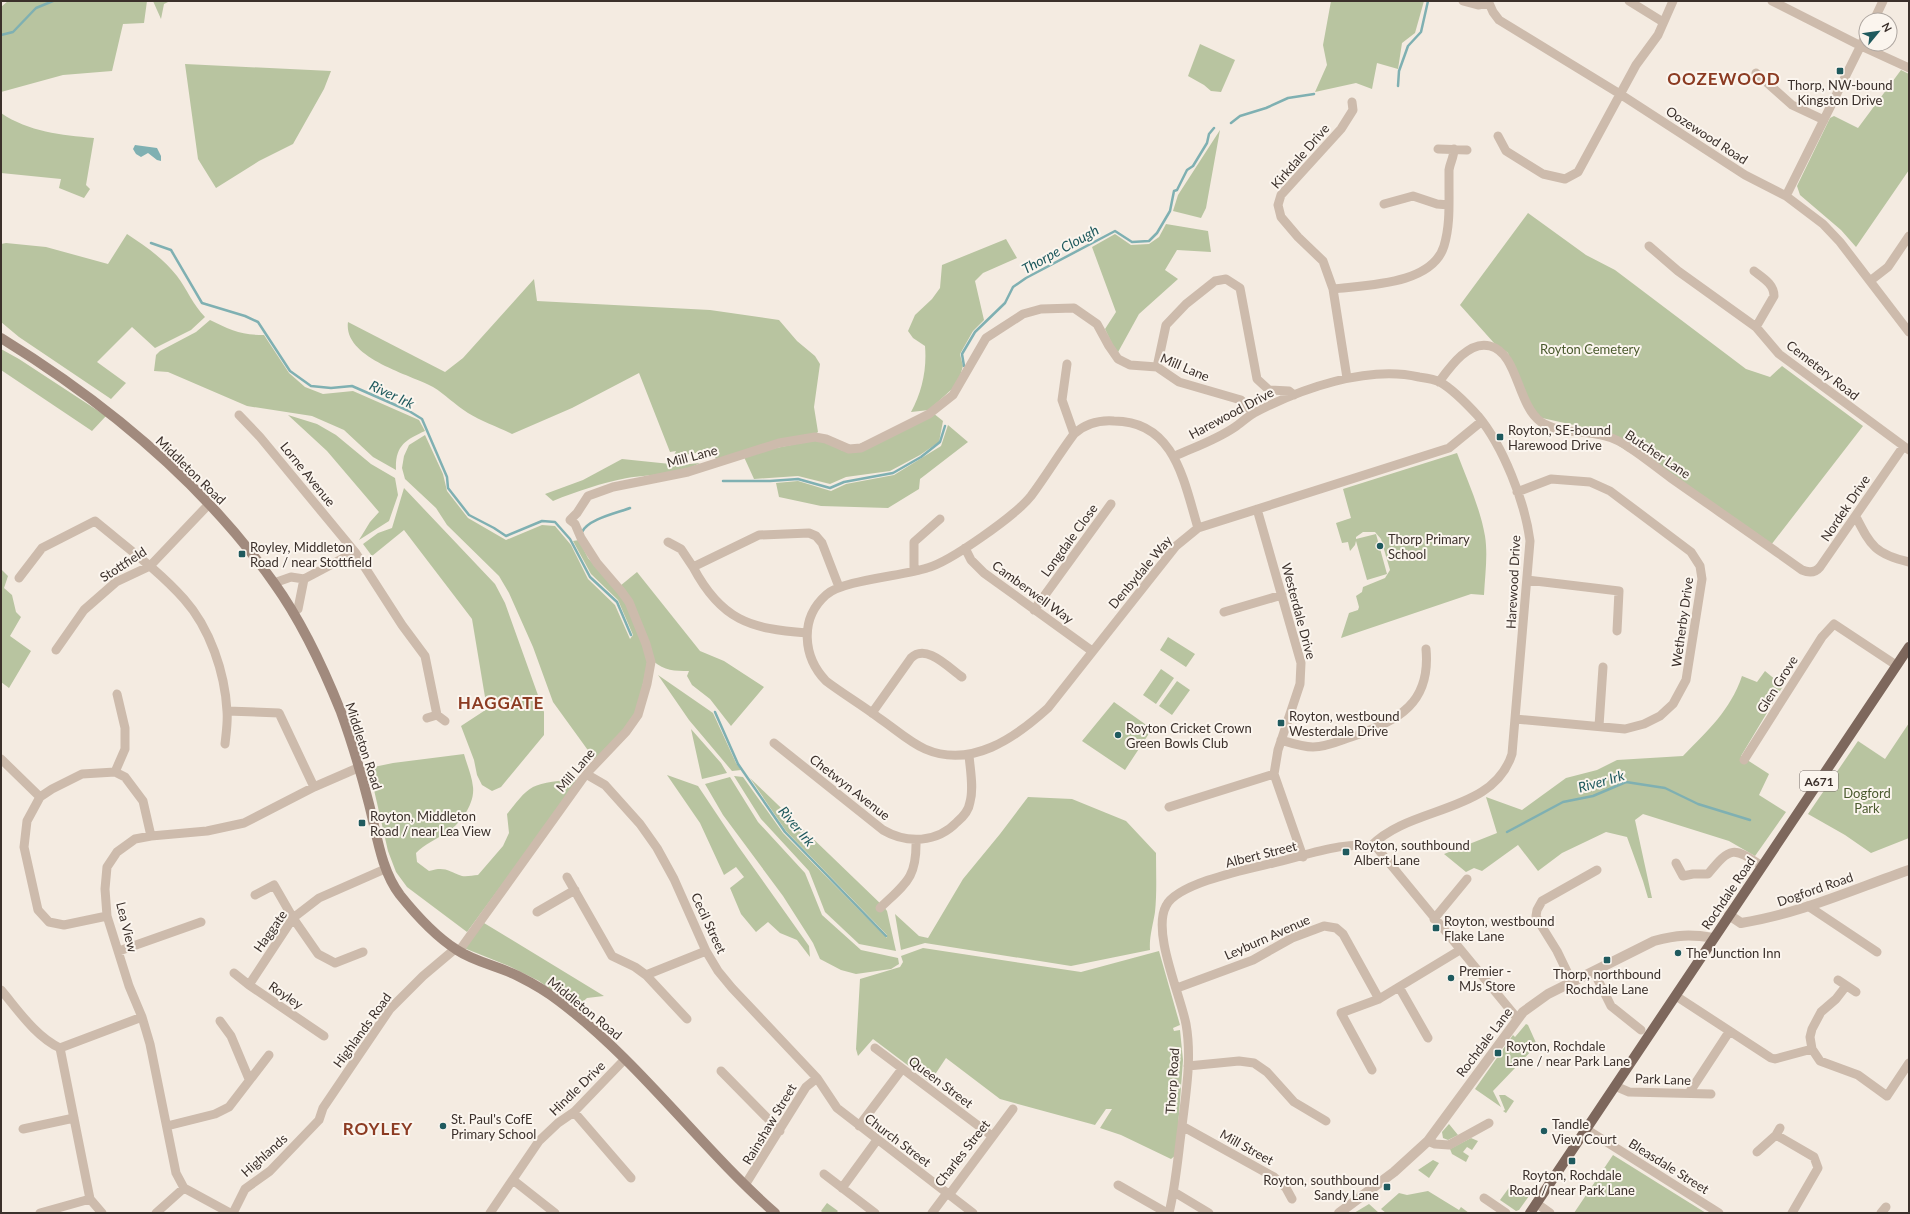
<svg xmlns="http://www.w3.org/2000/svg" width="1910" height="1214" font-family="Lato,sans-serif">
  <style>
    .green { fill: #b8c4a0 }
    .water { fill: #7fb0b2 }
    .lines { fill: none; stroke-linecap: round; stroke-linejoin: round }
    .stream { stroke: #7fb0b2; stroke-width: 2.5 }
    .minor { stroke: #cdbbac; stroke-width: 9 }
    .tertiary { stroke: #cdbbac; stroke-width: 10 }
    .secondary { stroke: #a18a7d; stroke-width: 10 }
    .primary { stroke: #7d675c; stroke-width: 10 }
    .poi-dot { fill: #1f5a5e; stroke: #fbf5ee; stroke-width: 1.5 }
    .labels { text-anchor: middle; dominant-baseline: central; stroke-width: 4; stroke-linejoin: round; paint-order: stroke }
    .shield { fill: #fbf5ee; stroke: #756b66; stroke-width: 1 }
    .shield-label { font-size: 12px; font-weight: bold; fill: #3b302b }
    .poi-label { font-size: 13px; fill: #3b302b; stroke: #fbf5ee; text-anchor: start }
    .street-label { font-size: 13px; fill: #3b302b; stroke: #fbf5ee }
    .park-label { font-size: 13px; fill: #4a5a2e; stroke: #fbf5ee }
    .water-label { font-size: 14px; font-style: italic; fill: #1f5a5e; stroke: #fbf5ee }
    .district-label { font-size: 17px; font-weight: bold; letter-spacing: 1px; fill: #8c3b22; stroke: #fbf5ee }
  </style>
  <rect width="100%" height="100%" fill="#f4ebe1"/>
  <!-- green -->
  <path class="green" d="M8,1H147L144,23L123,24L112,71L63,75L1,92V7Z
    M153,1H170L164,4L161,19Z
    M1331,1H1424L1415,33L1402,43L1398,69L1377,63L1372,89L1356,83L1315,92L1327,65L1323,45Z
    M1200,44L1235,60L1221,92L1211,91L1204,85L1188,76Z
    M185,64L331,71L324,89L293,144L259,161L216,188L198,159Z
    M1901,70L1909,74V170L1856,247L1841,230L1800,195L1797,186L1830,118L1834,116L1858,128Z
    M1,113C29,132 61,135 94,138L86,185L90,189L84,198L59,188L61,179L1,173Z
    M1220,130L1206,208L1201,218L1173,211L1178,195Z
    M1528,213L1586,255L1615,270L1746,369L1770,377L1782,366L1863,426L1771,545L1723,511L1592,429L1542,418L1530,409L1513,372L1508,353L1494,343L1460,305Z
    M1166,224L1208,231L1211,252L1177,250L1165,270L1178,279L1139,314L1117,354L1105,329L1116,312L1092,247L1115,234L1131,245L1149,244L1159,237Z
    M127,234C145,246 163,258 177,276C187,289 193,305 205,317L191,330L155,348L132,327L97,362L126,383L111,399L19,337L1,322V244L6,243L46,247L108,264Z
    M1006,239L1017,258L983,273L975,281L984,320L973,331L960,354L963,366L960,376L952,389L929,410L911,412C922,392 927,369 925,346L913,338L908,331L915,315L932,299L940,288L942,265Z
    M534,279L537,301L710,310L779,320L797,341L815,356L820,364L814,407L818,432L815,434L716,460L713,450L673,457L676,451L670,452L639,373L572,408L512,434C498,427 481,421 468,413C455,405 445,394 433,387C409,374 343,358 348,322L445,372L463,358Z
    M210,320C230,330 241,335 264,335L289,373L305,387L323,394L353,391L419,420L425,431C405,440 395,446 396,470L373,457L344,430L312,416L247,406L168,372L154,371L156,355L160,351L196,332Z
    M1,349L19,359L106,416L92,431L1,370Z
    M933,413L943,421L939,442L920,455L890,471L846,477L830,484L798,476L754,479L744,457L771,449L816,440L824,441L843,451Z
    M288,415L317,424L336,435L371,464L395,478L398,495L389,521L359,540L370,522L379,512L327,451Z
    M948,425L968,442L920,479L919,489L888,508L821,506L779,497L776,483L798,481L831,491L846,484L894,475L941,446Z
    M425,435L443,474L447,491L468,518L506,540L542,525L555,526L571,545L588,579L615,605L630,639L633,635L618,600L591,574L573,541L579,540L588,558L621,595L636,624L648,663L636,712L624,729L595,760L553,702L533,647L509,593L499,576L447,525L436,508L405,479L402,468L404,456L409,445Z
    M1457,453C1467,480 1480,507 1485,536C1488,555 1485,575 1484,595L1471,594L1341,638L1349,613L1358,610L1359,607L1356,596L1362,592L1363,587L1385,578L1390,570L1381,539L1375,532H1363L1356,537V539L1376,534L1387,574L1367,580L1356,541L1355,545L1350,551L1348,542L1342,543L1336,523L1351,518L1343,489Z
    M622,459L680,465L700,463C679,475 651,474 627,478C602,483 577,491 553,501L545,494L583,480Z
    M404,488L495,584L505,603L544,712V735L501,787L492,791L482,785L477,775L474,760L461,726L487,709L472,619L404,530L372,556L363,544L378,533L392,528Z
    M1,569L8,576L4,588L12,595L16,612L21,617L10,636L31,651L9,688L1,682Z
    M637,572L700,651L724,661L764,687L731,726L710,699L692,685L687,676L689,671C674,671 665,671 653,661L620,586Z
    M1168,637L1195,654L1186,667L1160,650Z
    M1161,669L1174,678L1156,704L1143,695Z
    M1765,671L1783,686L1741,756L1769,774L1759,795L1786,812L1755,856L1729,841L1643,814L1635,820L1652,898H1648L1643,881L1627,837L1606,832L1562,853L1538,871L1518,845L1482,871L1474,868L1466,872L1444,854L1497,833L1486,797L1522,810L1566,778L1597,770L1617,760L1683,756C1708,730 1730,711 1742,676L1757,682Z
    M658,675L713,713L736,763L741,770L732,771L689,720Z
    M1177,681L1190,690L1172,715L1159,706Z
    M1114,702L1152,729L1125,770L1082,741Z
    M1909,723V838L1871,853L1845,835L1808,814L1858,741L1885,759Z
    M691,729L721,763L727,773L702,779Z
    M464,754C467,765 472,776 473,787C475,804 460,824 446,833C435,840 425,844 416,853L417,862L429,871C445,866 448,871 462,876C467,877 473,875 478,875L503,846L509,833L507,814C514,806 523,792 533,787C543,782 568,779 579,780L467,932L407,887L396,872L388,851L369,768L393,763Z
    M667,775L698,786L738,846L809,946L810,957L797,940L780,933L768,922L756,932L741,914L730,888L744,877L736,867L724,875L700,823Z
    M734,776L743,777L783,833L887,938V935L786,831L750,778L884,907L887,911L896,951L859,944L825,912L809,871L761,819Z
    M730,777L758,822L805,873L822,915L861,950L898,958L899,964L891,969L856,974L841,970L820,959L813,943L783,896L723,815L705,784Z
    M1028,797L1072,799L1126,821L1156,853C1156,873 1157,893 1155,912C1153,925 1149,937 1150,950L1071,966L925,943L901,950L895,914L919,936L928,938L963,879L1000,834Z
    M484,923L604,996L587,998L576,1008L539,981L511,967L464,948Z
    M923,948L1081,972L1159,951L1180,1025L1173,1028L1174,1031L1180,1030L1183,1060L1176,1155L1171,1159L1121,1135L1100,1128L1112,1109H1106L1095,1125L1000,1099L946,1058L930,1082L873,1039L858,1056L856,1049L860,979L900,967L903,962L901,956Z
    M1526,1024L1528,1025L1537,1045L1493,1091L1501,1107L1475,1089L1513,1035L1515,1037Z
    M1499,1095H1505L1514,1101L1506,1113L1503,1111L1505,1110Z
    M1449,1124L1458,1135L1448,1140L1443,1138L1442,1132Z
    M1471,1138L1478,1141L1472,1150L1467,1147L1463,1152L1469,1156L1466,1162L1452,1154L1450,1149Z
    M1613,1155L1706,1213H1574Z
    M1433,1160L1439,1163L1429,1178L1418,1170Z
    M1511,1185L1529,1196L1519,1210L1516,1211L1500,1200Z
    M1428,1191L1459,1210L1461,1207L1469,1213H1386L1381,1209L1399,1193L1407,1195Z
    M827,1203L838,1211L836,1213H823L821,1211Z
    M1369,1204L1379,1213H1354Z"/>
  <!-- water -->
  <path class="water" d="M135,145L157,148L161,156V161L157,160L148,153L141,157L136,154L133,149Z"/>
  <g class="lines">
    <!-- stream -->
    <path class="stream" d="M1,35L13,32L36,8L53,1
      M1398,86L1399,71L1408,46L1421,32L1428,1
      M1231,123L1240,116L1266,108L1288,98L1314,94
      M151,243L171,250L202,303L245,316L258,322L290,371L311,386L331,388L352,386L409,411L422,419L447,477L448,488L469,515L494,528L506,536L542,521L555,522L570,539L590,577L617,602L631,635
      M964,366L962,354L975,332L1005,303L1013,287L1026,278L1115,231L1132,242L1149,241L1157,233L1170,211L1174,191L1177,190L1187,170L1193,166L1207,143L1209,134L1214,128
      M723,481H770L798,479L830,488L844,482L893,473L921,457L940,442L945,426
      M582,532C588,519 617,513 630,508
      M715,712L738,764L785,832L886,936
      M1507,832L1563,802L1593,796L1626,782L1665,788L1698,804L1750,820"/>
    <!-- minor -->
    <path class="minor" d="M1463,1L1478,5L1489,3L1493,12L1499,20L1620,94L1745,175L1786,196L1823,224L1840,242L1909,332
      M1629,1L1663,22
      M1772,1L1861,46L1909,68
      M1874,20L1883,1
      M1756,73L1792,105L1824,120
      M1498,136L1506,151L1543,174L1565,179L1578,172L1636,65L1658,35L1673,1
      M1438,149L1467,150
      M1786,196L1866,35
      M1384,204L1413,196L1437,204L1449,205
      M1649,246L1678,271L1756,327L1779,354L1909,450
      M1754,271C1763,278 1774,284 1774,296L1756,327
      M1870,281L1888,267L1909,236
      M1333,289C1366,285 1432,285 1444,246C1450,226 1449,206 1449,185C1449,180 1449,175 1449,170C1450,163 1454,157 1454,149
      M1067,364L1062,400L1074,434
      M1157,367L1166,325L1186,304L1215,281L1226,279L1240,288L1257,379L1269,390L1289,391L1294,395
      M1347,378L1333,289L1323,261L1298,237L1281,217L1278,205L1281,195L1341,129L1353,110L1352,102
      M1439,382C1450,367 1469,340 1490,346C1518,353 1517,405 1541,422C1559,434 1585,430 1605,436C1613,438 1623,443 1630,448C1644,457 1657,468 1671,478C1715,509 1759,539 1802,570C1809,573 1815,573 1820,567L1903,447
      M239,415L260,437L355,552L402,625L425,656L437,715
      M1175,456C1195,447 1216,440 1235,427C1241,423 1247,417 1254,413C1300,389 1367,365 1419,377C1426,378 1434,379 1440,382C1454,390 1467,404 1478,416C1503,446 1525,502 1530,541L1512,754C1493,814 1411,805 1371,846
      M1257,509L1301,663L1300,684L1278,750L1274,774L1303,857
      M1856,517C1871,546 1875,554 1909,562
      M1198,528C1184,482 1175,421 1114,421C1100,420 1085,424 1074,434C1059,454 1046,476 1031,496C1016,515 950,562 927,568C903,576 842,580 826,595C799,619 803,657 826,681C843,694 862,705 879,718C894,728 909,742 925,749C971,769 1015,738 1048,708L1176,546L1198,528L1449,448L1482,421
      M668,542L681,549L693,567
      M965,548L971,560L984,573L1092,651
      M914,571V542L940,519
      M19,578L42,548L95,521C125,546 158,570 184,599C210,628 225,673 227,711C228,722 226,734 225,744
      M1527,580L1619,591L1617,631
      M274,583L291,577L304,579L355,552
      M1034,610L1111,504
      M1224,612L1282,595
      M293,613L298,609L304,579
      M807,633C750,629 721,620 693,567L759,535L809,533L816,536L822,543L839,587
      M56,650L84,610L116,582L150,566L209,504
      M227,711L279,713L314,787
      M872,713L911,658C926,643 948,667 962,677
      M427,718L437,715L445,721
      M1515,719L1625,729L1644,724L1660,716L1673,704L1686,680L1702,579L1700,566L1691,552L1610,491L1590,482L1551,479L1517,492
      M1599,726L1603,667
      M1281,740C1291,743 1302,747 1313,747C1328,747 1341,740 1354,736C1399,720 1431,703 1426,649
      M774,743L883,830C907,844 937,843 957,822C963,817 969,809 970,802C974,788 970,769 969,755
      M1,759L40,797
      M1744,760L1822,637L1834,624L1896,665
      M115,772L125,749V728L117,694
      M586,774L605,785L640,824L657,848L674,879L706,951L718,971L732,988L817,1078L837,1108L973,1213
      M1169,807L1274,774
      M1676,863L1683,876L1693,874H1708C1731,846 1733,847 1762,866
      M567,877L612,956L635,967L646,975L687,1019
      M255,895L274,885L293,918L318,954L335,963L363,952
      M1808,906L1877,952
      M880,908C906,883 917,878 916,840
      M537,912L575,890
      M107,916L64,925L49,922L38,910L24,847L27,821L40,797L52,789L82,774L115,772L125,777L143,801L151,836
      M1434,919L1467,879
      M119,951L201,922
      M459,951L586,774L626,732L638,715L647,684L651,662L646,644L629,602L621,591L597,563L581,538L575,524L570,520L577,513L588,496L613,487L688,472L779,443L815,437L826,439L849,449L861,448L929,414L953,395L986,338L1023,314L1041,309L1074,308L1097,324L1109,346L1118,359L1130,365L1157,367L1179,382L1241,400L1253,413
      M1594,972L1611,1006L1641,1030
      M234,973L249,985L324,1036
      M646,975L706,951
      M1838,980L1856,992
      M1572,982L1557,951L1539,922L1536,916L1537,910L1542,901L1597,870
      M249,985L293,918L319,898L385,869
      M1846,986L1836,999L1821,1012L1812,1029L1810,1037L1812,1049L1820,1061L1858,1075L1887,1096L1909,1063
      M1399,987L1428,1038
      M1177,988L1253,960L1292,938L1324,926L1336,928L1343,934L1379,999
      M1,990C18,1010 36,1037 60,1048L142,1017
      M1676,996L1771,1058L1775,1059L1812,1049
      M220,1021L231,1036L249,1079
      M60,1048L90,1199L102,1213
      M875,1048L992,1136
      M1188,1066L1239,1061L1254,1063L1267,1072L1294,1102L1326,1121
      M1372,1070L1341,1013L1379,999L1460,950
      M721,1071L780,1131
      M1615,1086L1629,1092L1711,1094
      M1689,1093L1729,1032
      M574,1112L631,1178
      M167,1126L215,1114L229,1107L269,1055
      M859,1126L902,1069
      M1182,1126L1274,1177L1286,1188L1292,1199
      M23,1129L74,1118
      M1586,1129L1719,1213
      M1776,1135L1814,1157L1818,1168L1792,1213
      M1428,1141L1435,1144L1449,1145L1489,1123
      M1757,1152L1776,1135L1780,1128
      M824,1174L875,1213
      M513,1180L555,1213
      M745,1185L806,1087L817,1078
      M1118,1185L1167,1213
      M842,1188L877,1140
      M1174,1192L1209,1213
      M1484,1198L1506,1213
      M1536,1203L1550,1213
      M40,1213L90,1199
      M156,1213L184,1188
      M230,1213L184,1188L176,1173L150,1044L142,1017L129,986L107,916L105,889L107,867L117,852L135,839L151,836L207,831L244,823L314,787L360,767
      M233,1213L245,1189L270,1171L319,1120L323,1108L390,1009L423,976L455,949
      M490,1213L539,1141L558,1123L574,1112L625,1059
      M932,1213L944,1197L952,1191L1013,1109
      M1169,1213C1176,1184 1178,1155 1182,1126C1186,1092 1192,1058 1186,1024C1180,994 1152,932 1166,906C1177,883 1248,869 1273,863C1301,857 1351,838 1377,848L1517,1018
      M1881,1213L1886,1207"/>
    <!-- tertiary -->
    <path class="tertiary" d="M1729,915L1741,923C1799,914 1854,889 1909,870
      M1339,1213L1394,1172L1428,1141L1523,1012L1548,994L1654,941C1677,935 1690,934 1713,938"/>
    <!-- secondary -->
    <path class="secondary" d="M1,338C105,402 203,483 274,583C302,622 323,667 341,712C352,742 361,773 369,804C377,835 381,870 400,895C416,915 435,936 457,950C475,962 498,966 518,976C532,983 546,991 559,1001C640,1062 699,1146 775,1213"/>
    <!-- primary -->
    <path class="primary" d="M1530,1213L1909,647"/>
  </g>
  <!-- markers -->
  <g class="poi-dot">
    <rect x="1836" y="67" width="8" height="8" rx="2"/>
    <rect x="1496" y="433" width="8" height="8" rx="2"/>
    <circle cx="1380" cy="546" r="4"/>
    <rect x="238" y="550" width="8" height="8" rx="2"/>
    <rect x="1277" y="719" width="8" height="8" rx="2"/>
    <circle cx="1118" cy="735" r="4"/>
    <rect x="358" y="819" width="8" height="8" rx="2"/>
    <rect x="1342" y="848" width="8" height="8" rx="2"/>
    <rect x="1432" y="924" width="8" height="8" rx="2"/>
    <circle cx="1678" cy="953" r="4"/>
    <rect x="1603" y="956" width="8" height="8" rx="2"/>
    <circle cx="1451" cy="978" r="4"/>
    <rect x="1494" y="1049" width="8" height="8" rx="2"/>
    <circle cx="443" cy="1126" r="4"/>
    <circle cx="1544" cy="1131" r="4"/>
    <rect x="1568" y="1157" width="8" height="8" rx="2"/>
    <rect x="1383" y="1183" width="8" height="8" rx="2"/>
  </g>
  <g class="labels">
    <!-- shield labels -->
    <rect class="shield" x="1800" y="771" width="38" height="20" rx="3"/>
    <g class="shield-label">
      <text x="1819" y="781">A671</text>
    </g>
    <!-- poi labels -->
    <g class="poi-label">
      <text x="1840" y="85" text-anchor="middle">Thorp, NW-bound<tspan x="1840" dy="15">Kingston Drive</tspan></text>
      <text x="1508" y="430">Royton, SE-bound<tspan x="1508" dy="15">Harewood Drive</tspan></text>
      <text x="1388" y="539">Thorp Primary<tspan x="1388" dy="15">School</tspan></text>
      <text x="250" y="547">Royley, Middleton<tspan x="250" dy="15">Road / near Stottfield</tspan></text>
      <text x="1289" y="716">Royton, westbound<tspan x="1289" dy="15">Westerdale Drive</tspan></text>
      <text x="1126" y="728">Royton Cricket Crown<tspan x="1126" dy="15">Green Bowls Club</tspan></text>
      <text x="370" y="816">Royton, Middleton<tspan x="370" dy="15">Road / near Lea View</tspan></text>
      <text x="1354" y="845">Royton, southbound<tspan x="1354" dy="15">Albert Lane</tspan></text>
      <text x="1444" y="921">Royton, westbound<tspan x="1444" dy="15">Flake Lane</tspan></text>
      <text x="1686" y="953">The Junction Inn</text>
      <text x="1459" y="971">Premier -<tspan x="1459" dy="15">MJs Store</tspan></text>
      <text x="1607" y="974" text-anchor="middle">Thorp, northbound<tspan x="1607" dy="15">Rochdale Lane</tspan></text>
      <text x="1506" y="1046">Royton, Rochdale<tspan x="1506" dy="15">Lane / near Park Lane</tspan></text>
      <text x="451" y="1119">St. Paul's CofE<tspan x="451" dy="15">Primary School</tspan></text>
      <text x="1552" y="1124">Tandle<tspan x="1552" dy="15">View Court</tspan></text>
      <text x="1572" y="1175" text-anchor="middle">Royton, Rochdale<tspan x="1572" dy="15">Road / near Park Lane</tspan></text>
      <text x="1379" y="1180" text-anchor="end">Royton, southbound<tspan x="1379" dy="15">Sandy Lane</tspan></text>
    </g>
    <!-- street labels -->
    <g class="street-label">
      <text transform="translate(1707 135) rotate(33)">Oozewood Road</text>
      <text transform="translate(1300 156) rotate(-49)">Kirkdale Drive</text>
      <text transform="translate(1185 367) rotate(23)">Mill Lane</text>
      <text transform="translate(1823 370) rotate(38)">Cemetery Road</text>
      <text transform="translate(1231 413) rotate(-28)">Harewood Drive</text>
      <text transform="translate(1658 454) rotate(34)">Butcher Lane</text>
      <text transform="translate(692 456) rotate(-15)">Mill Lane</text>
      <text transform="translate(191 470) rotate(44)">Middleton Road</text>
      <text transform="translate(308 474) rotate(51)">Lorne Avenue</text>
      <text transform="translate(1845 508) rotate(-56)">Nordek Drive</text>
      <text transform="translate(1069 540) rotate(-54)">Longdale Close</text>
      <text transform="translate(123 564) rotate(-33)">Stottfield</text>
      <text transform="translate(1140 572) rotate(-50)">Denbydale Way</text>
      <text transform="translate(1513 582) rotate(-87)">Harewood Drive</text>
      <text transform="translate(1033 592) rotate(36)">Camberwell Way</text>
      <text transform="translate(1299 611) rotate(75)">Westerdale Drive</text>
      <text transform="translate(1682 622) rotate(-82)">Wetherby Drive</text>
      <text transform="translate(1777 684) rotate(-58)">Glen Grove</text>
      <text transform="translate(364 746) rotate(72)">Middleton Road</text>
      <text transform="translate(575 770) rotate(-50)">Mill Lane</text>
      <text transform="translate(850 787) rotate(38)">Chetwyn Avenue</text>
      <text transform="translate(1261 854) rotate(-14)">Albert Street</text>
      <text transform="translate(1815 889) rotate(-19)">Dogford Road</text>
      <text transform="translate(1728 893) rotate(-56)">Rochdale Road</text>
      <text transform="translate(709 923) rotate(65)">Cecil Street</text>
      <text transform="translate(127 927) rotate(76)">Lea View</text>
      <text transform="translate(270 931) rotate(-55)">Haggate</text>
      <text transform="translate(1267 937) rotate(-24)">Leyburn Avenue</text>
      <text transform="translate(286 995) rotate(34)">Royley</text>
      <text transform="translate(585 1008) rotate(39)">Middleton Road</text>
      <text transform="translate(362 1030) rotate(-54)">Highlands Road</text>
      <text transform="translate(1484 1042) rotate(-53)">Rochdale Lane</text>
      <text transform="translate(1663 1079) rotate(2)">Park Lane</text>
      <text transform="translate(1172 1081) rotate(-86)">Thorp Road</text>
      <text transform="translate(941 1082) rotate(37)">Queen Street</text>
      <text transform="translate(577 1088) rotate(-44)">Hindle Drive</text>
      <text transform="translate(769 1124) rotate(-59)">Rainshaw Street</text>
      <text transform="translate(898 1140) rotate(37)">Church Street</text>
      <text transform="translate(1247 1147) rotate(29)">Mill Street</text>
      <text transform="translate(962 1153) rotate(-52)">Charles Street</text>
      <text transform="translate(264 1155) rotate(-42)">Highlands</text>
      <text transform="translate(1669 1166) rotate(32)">Bleasdale Street</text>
    </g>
    <!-- park labels -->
    <g class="park-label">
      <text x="1590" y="349">Royton Cemetery</text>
      <text x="1867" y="793">Dogford<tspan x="1867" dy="15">Park</tspan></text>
    </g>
    <!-- water labels -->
    <g class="water-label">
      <text transform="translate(1060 249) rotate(-29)">Thorpe Clough</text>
      <text transform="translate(392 394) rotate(25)">River Irk</text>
      <text transform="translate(1601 781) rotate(-16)">River Irk</text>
      <text transform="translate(797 826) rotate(50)">River Irk</text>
    </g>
    <!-- district labels -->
    <g class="district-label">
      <text x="1724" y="78">OOZEWOOD</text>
      <text x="501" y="702">HAGGATE</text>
      <text x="378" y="1128">ROYLEY</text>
    </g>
  </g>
  <!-- border -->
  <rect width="1910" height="1214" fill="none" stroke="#3b302b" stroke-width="4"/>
  <!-- north arrow -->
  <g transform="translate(1878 32) rotate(61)"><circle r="19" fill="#fbf5ee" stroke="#aea6a0"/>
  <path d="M0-3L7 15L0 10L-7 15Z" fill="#1f5a5e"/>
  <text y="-6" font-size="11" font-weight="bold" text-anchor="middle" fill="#3b302b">N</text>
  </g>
</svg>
